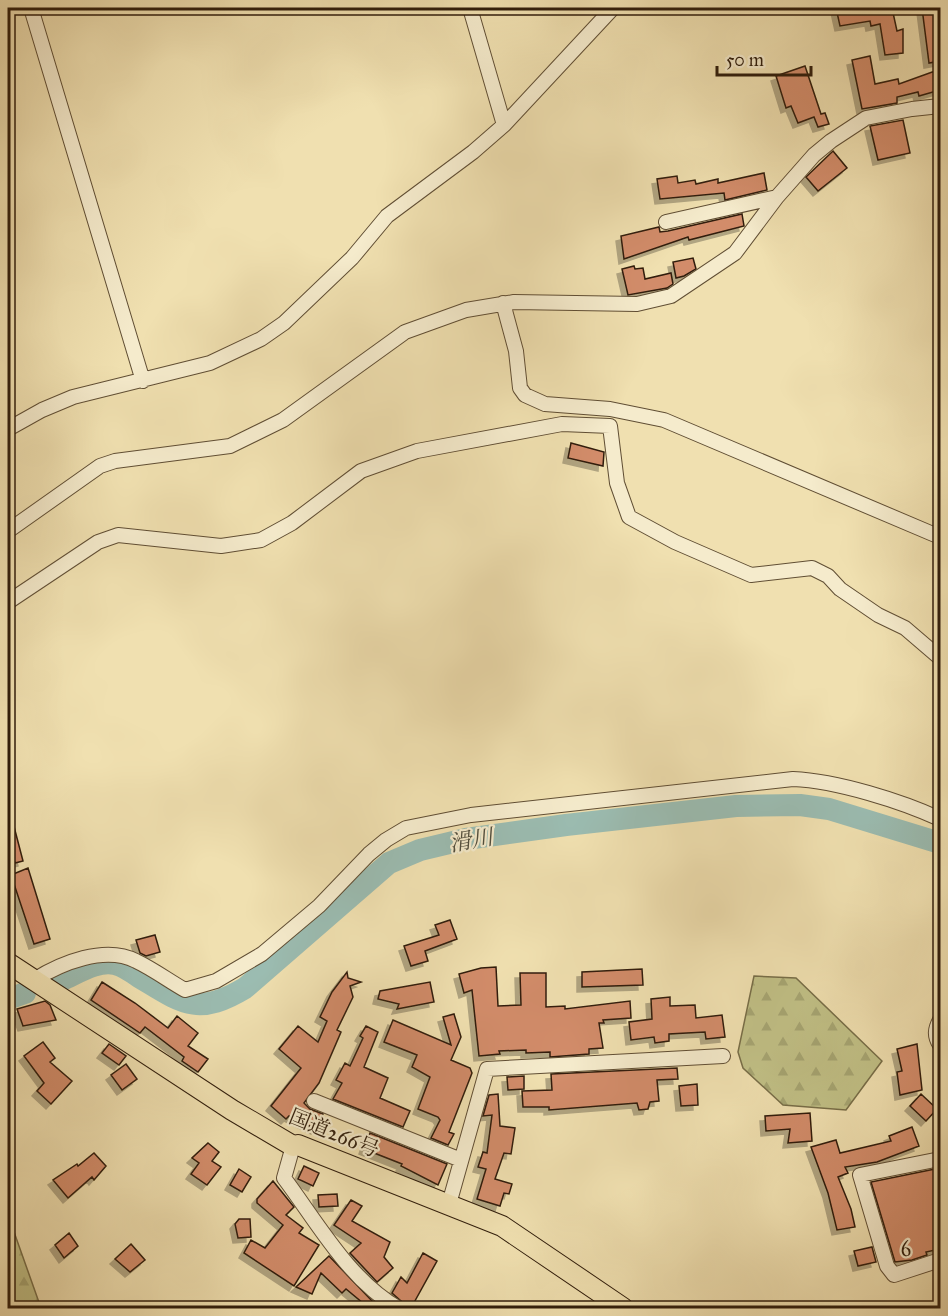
<svg xmlns="http://www.w3.org/2000/svg" width="948" height="1316" font-family="'IM FELL Great Primer','Noto Serif JP',serif">
  <style>
    .forest { fill: url(#forest-firs); stroke: #786e48; stroke-width: 1.5 }
    .lines { fill: none; stroke-linecap: round; stroke-linejoin: round }
    .river { stroke: #9bbcb1; stroke-width: 22 }
    .building { fill: #d28c6b; stroke: #301d0b; stroke-width: 1.5; filter: url(#shadow) }
    .minor-casing { stroke: #604e34; stroke-width: 16 }
    .highway-casing { stroke: #301d0b; stroke-width: 22 }
    .minor { stroke: #f5ebcc; stroke-width: 14 }
    .highway { stroke: #f0e0b0; stroke-width: 20 }
    .labels { text-anchor: middle; dominant-baseline: central; stroke-width: 4.5; stroke-linejoin: round; paint-order: stroke }
    .street-label { font-size: 21px; fill: #301d0b; stroke: #f5ebcc }
    .water-label { font-size: 22px; font-style: italic; fill: #504d3d; stroke: #f5ebcc }
  </style>
  <defs>
    <pattern id="forest-firs" width="22" height="20" patternUnits="userSpaceOnUse" patternTransform="scale(1.5)"><rect width="22" height="20" fill="#c1c086"/><path d="M5 1l3.5 6h-7zM16 11l3.5 6h-7z" fill="#a6a572"/></pattern>
    <filter id="shadow"><feDropShadow dx="-5" dy="5" stdDeviation="0" flood-color="#0004"/></filter>
  </defs>
  <rect width="100%" height="100%" fill="#f0e0b0"/>
  <filter id="stains"><feTurbulence type="fractalNoise" baseFrequency=".00333" numOctaves="4"/><feColorMatrix values="0 0 0 0 .2 0 0 0 0 .09 0 0 0 0 .02 0 0 0 .5 -.17"/></filter>
  <radialGradient id="worn" r=".72"><stop offset=".6" stop-color="#630" stop-opacity="0"/><stop offset="1" stop-color="#630" stop-opacity=".3"/></radialGradient>
  <!-- forest -->
  <path class="forest" d="M754,976L796,978L882,1061L846,1110L783,1105L743,1068L738,1052Z
    M8,1215L41,1308H8Z"/>
  <g class="lines">
    <!-- river -->
    <path class="river" d="M62,980C78,973 98,960 115,964C123,966 132,972 139,977C182,1003 197,1017 245,988L389,863L420,850L466,839L566,825L736,806L800,805L829,809L940,843
      M8,999L25,993"/>
  </g>
  <!-- building -->
  <path class="building" d="M836,8H892L897,31L903,29V53L885,55L880,24L871,26L870,21L840,26Z
    M922,8H940V61L929,63Z
    M870,56L875,84L898,79L899,84L935,71L940,90L919,96L918,92L897,97V103L862,109L852,60Z
    M805,66L821,114L825,113L829,124L818,127L814,117L798,123L791,106L786,108L776,76Z
    M903,120L910,153L878,160L870,126Z
    M833,151L847,168L818,191L806,177Z
    M764,173L767,190L725,200L724,193L660,199L657,179L677,176L678,183L695,180L696,184L718,179V183Z
    M742,214L744,226L689,240L688,237L624,259L621,236L659,227L660,232L668,231Z
    M693,258L696,269L684,276L676,278L673,262Z
    M634,266L635,269L643,268L645,279L671,273L673,284L667,288L628,295L622,269Z
    M571,443L604,452L603,466L568,458Z
    M8,815H11L23,861L15,863L8,840Z
    M28,868L50,939L34,944L11,875Z
    M450,920L457,939L425,951L428,961L411,966L404,946L439,935L435,925Z
    M155,935L160,952L146,956L140,953L136,940Z
    M496,967L498,1006L521,1005L520,973H546V1007L565,1006V1009L630,1001L631,1018L603,1020L604,1023H599L603,1048L589,1049V1054L550,1057V1052L526,1053V1050L499,1051L500,1054L479,1056L472,990L464,993L459,974L481,968Z
    M642,969L643,985L582,987V972Z
    M347,972L348,978L361,982L350,986L353,997L337,1030L341,1032L319,1083L304,1103L310,1109L323,1114L316,1129L289,1116L286,1119L271,1106L301,1068L279,1049L298,1026L318,1042L327,1021L320,1017L332,992Z
    M102,982L135,1003L168,1028L177,1016L198,1033L188,1046L208,1059L198,1072L182,1061L184,1057L145,1027L140,1033L91,1000Z
    M430,982L434,1002L397,1009L399,1004L378,999L380,991Z
    M670,997V1006L695,1005L696,1018L722,1015L725,1037L706,1039L705,1032L669,1034V1041L655,1043L654,1037L631,1040L629,1022L652,1019L651,999Z
    M45,1001L50,1005L56,1020L23,1026L17,1009Z
    M454,1014L461,1037L451,1060L470,1068L472,1073L449,1132L454,1134L448,1145L431,1138L440,1120L438,1117L418,1109L430,1077L412,1067L417,1055L384,1042L393,1020L451,1045L443,1017Z
    M366,1026L378,1032L364,1067L388,1078L380,1098L410,1111L403,1127L333,1099L342,1083L336,1080L345,1063L350,1066L363,1038L360,1036Z
    M43,1042L55,1058L50,1062L72,1081L51,1104L37,1091L44,1083L24,1056Z
    M109,1044L126,1056L119,1065L102,1053Z
    M917,1044L922,1090L900,1095L897,1072L902,1071L897,1049Z
    M126,1064L137,1079L122,1090L111,1075Z
    M677,1068L678,1079L657,1080L659,1101L650,1102L648,1109L639,1110L637,1103L549,1110V1107H523L522,1091L552,1090L551,1074Z
    M524,1076V1089L508,1090L507,1077Z
    M697,1084L698,1105L681,1106L679,1086Z
    M498,1094L500,1126L515,1128L511,1154L504,1153L495,1179L512,1184L509,1194L504,1193L500,1206L477,1199L486,1169L478,1167L483,1152L487,1153L492,1115L483,1116L489,1095Z
    M921,1094L937,1109L926,1121L910,1106Z
    M810,1113L812,1141L788,1143L790,1129L766,1131L765,1116Z
    M912,1127L919,1146L877,1162L845,1167L848,1173L838,1177L851,1209L855,1227L837,1230L828,1193L811,1147L836,1140L840,1153L891,1141L889,1136Z
    M370,1133L447,1164L438,1185L401,1166L402,1164L364,1149Z
    M208,1143L219,1152L212,1161L221,1167L207,1185L191,1174L199,1163L192,1158Z
    M94,1153L106,1166L94,1180L92,1177L68,1198L53,1180L77,1164L78,1166Z
    M304,1166L319,1173L313,1186L298,1179Z
    M940,1168V1249L926,1252L927,1255L912,1260L895,1262L871,1182Z
    M239,1169L251,1177L242,1192L230,1185Z
    M273,1181L294,1207L286,1215L303,1228L299,1233L319,1245L294,1286L244,1253L251,1240L265,1248L283,1225L257,1203V1199Z
    M337,1194L338,1206L319,1207L318,1195Z
    M351,1200L362,1206L352,1221L390,1242L384,1257L393,1268L377,1282L350,1253L361,1243L334,1225Z
    M239,1219H250L251,1237L238,1238L235,1224Z
    M69,1233L78,1246L64,1258L55,1245Z
    M131,1244L145,1260L130,1272L115,1259Z
    M872,1247L876,1262L858,1266L854,1251Z
    M423,1253L437,1261L411,1308H409L392,1293L401,1277L407,1283Z
    M329,1256L374,1303L369,1308L346,1289L342,1293L321,1273L312,1294L296,1287Z"/>
  <g class="lines">
    <!-- minor casing -->
    <g class="minor-casing">
      <path id="minor" d="M31,8L143,381
        M470,8L504,125
        M666,222L777,197
        M503,303L516,351L520,388L525,395L545,404L610,409L664,420L940,537
        M8,429L42,410L73,397L210,363L261,339L284,323L352,258L387,216L473,152L504,125L613,8
        M8,531L100,466L115,461L230,446L283,420L405,332L466,310L514,302L637,304L671,296L735,253L777,197L814,155L831,141L866,118L912,109L940,106
        M8,602L98,542L118,535L221,546L261,540L292,523L361,471L417,451L562,424L610,426L617,483L629,517L675,542L751,575L812,568L828,576L840,589L878,615L905,628L940,658
        M34,980C61,963 105,945 136,961C153,969 169,981 185,990L216,981L262,954L319,906L369,854L386,840L406,828L471,815L793,779C837,781 901,801 940,819
        M940,1020C935,1029 934,1036 940,1045
        M314,1101L461,1160
        M293,1146L284,1178C317,1222 349,1280 398,1308
        M940,1159L860,1175L887,1266L894,1275L940,1260
        M449,1204L487,1069L723,1056"/>
    </g>
    <!-- highway casing -->
    <g class="highway-casing">
      <path id="highway" d="M8,963L232,1110L293,1146L298,1145L502,1226L623,1308"/>
    </g>
    <!-- minor -->
    <use href="#minor" class="minor"/>
    <!-- highway -->
    <use href="#highway" class="highway"/>
  </g>
  <g class="labels">
    <!-- street labels -->
    <g class="street-label">
      <text transform="translate(334 1133) rotate(22)">国道266号</text>
      <text transform="translate(905 1249) rotate(-19)">6</text>
    </g>
    <!-- water labels -->
    <g class="water-label">
      <text transform="translate(471 840) rotate(-10)">滑川</text>
    </g>
  </g>
  <!-- margin -->
  <rect width="948" height="1316" fill="none" stroke="#f0e0b0" stroke-width="30"/>
  <rect x="9" y="9" width="930" height="1298" fill="none" stroke="#301d0b" stroke-width="3"/>
  <rect x="15" y="15" width="918" height="1286" fill="none" stroke="#301d0b" stroke-width="1.5"/>
  <!-- scale -->
  <path d="M717 66v9h94v-9" fill="none" stroke="#301d0b" stroke-width="3"/>
  <text x="726" y="66" font-size="18" fill="#301d0b" stroke="#f5ebcc" stroke-width="4.5" paint-order="stroke">50 m</text>
  <rect width="100%" height="100%" filter="url(#stains)"/>
  <rect width="100%" height="100%" fill="url(#worn)"/>
</svg>
